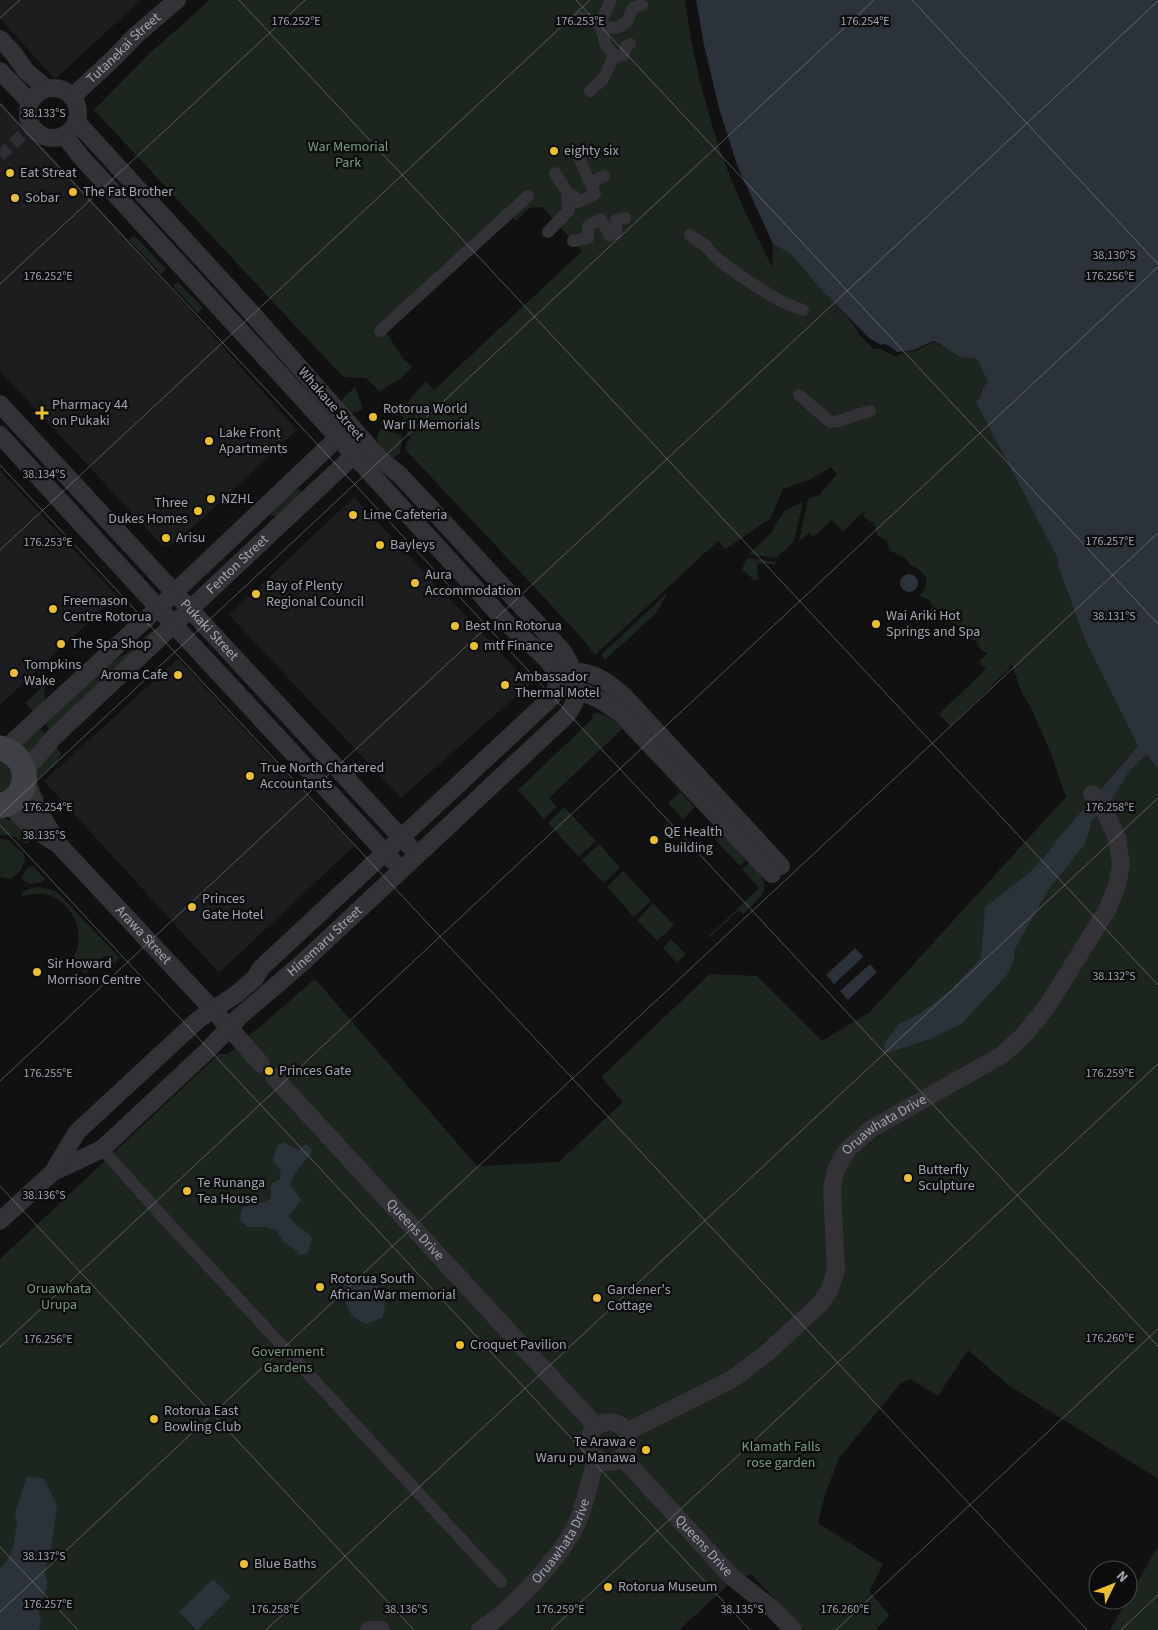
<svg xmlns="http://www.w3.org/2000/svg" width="1158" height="1630" font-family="'Source Sans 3',sans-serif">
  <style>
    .built { fill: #1d1d1f }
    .green { fill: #1d251f }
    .water { fill: #2b323a }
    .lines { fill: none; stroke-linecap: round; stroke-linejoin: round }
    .pedestrian-tunnel { stroke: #2e2f32; stroke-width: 12; stroke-dasharray: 12 6; stroke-linecap: butt }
    .pedestrian { stroke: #323237; stroke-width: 12 }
    .minor { stroke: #323237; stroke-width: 18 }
    .secondary { stroke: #404147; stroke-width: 25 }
    .ticks { fill: none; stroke: #a3a6b3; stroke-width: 1; stroke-opacity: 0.45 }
    .poi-dot { fill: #ecc030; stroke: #0c0c0d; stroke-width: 2 }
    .labels { text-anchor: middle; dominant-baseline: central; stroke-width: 4.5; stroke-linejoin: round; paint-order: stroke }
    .street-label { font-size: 14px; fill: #a3a6b3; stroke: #0c0c0d }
    .park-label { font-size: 14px; fill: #7a9e80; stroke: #0c0c0d }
    .poi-label { font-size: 14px; fill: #a3a6b3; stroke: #0c0c0d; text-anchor: start }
    .ticks-label { font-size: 12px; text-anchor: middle; fill: #a3a6b3; stroke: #0c0c0d; stroke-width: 4.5; stroke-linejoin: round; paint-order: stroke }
  </style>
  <rect width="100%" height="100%" fill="#111112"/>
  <!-- built -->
  <path class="built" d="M0,0H141L55,79L0,19Z
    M0,101L89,197L297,430L176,543L171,545H164L159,542L0,371Z
    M0,470L117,596L0,705Z
    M354,497L530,684L401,798L229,615Z
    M178,659L354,846L219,973L44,781Z"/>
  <!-- green -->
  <path class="green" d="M210,0H685C692,54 707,115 726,166C739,201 756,234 772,267L773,243L790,251L853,324L861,337L874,349H880L896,357L903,352L916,351L932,342C944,344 950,353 961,357C967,359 972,356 977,360C981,364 984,375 988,382L982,387L979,398L1026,497L1057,557L1059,568L1085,640L1138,746L1102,787L1110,802L1129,772L1146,755L1158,768V1479L1008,1385L968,1350L938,1396L910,1379L901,1383L839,1458L825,1495L818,1523L883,1564L869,1591L890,1616L875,1630H804L751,1574L729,1584L679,1630H0V1259L219,1054H228L315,979L477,1166L559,1162L623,1102L601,1077L710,974L757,976L822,1041L870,1012L1066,797L1050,751L1032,710L1021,691L1011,662L1009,669L950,726L939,714L986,669L979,662L987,653L981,650L976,641L965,636L960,626L949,622L945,613L934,609L929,600L919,596C932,580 927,574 912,566C906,563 911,565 907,560C903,556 894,553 889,550L887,541L877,535L874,523L865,518L863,512L843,531L832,520L813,537L809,533L799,541L808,499L819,495L837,474L831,467L809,480L783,489L770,519L726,549L718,541L595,655L582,638L405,449L407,442L411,437L407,435L408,423L399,413L406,405L412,396L426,382L434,390L582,251L542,207L529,208L516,221L510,215L386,332L404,360L412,367L399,380L387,386L380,392L366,378L343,377L94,110L151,52Z
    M134,235L166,269L161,274L129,240Z
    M178,282L203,308L198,313L173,286Z
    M355,387L363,408L358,412L351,413L337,404Z
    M381,429L402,435L400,453L395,457H390C381,448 372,441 381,429Z
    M298,489L304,495L282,516L266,515L290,493Z
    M803,502L794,541L776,558L749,554L770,534L785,510Z
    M747,558L777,562L775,564L758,563L757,567L759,580H754L742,569Z
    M668,592L656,613L604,661L602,654Z
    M161,628L51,731L43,722L101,669L124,655L148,634L155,629Z
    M44,685C46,698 45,703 35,713L25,703Z
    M594,713C607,714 614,719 622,729L549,798L557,807L544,819L518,790L591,720Z
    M38,726L47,736L28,757L21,743Z
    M55,745L61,754C58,765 44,771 37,781L41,792L45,798L41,800L34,784L36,768Z
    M0,754L16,781L0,796Z
    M680,792L695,807L683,819L668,803Z
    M564,807L596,841L579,857L548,823Z
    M0,817C13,819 24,828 35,836L27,844L11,835H0Z
    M709,823L716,830L718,827L747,859L740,866L704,828Z
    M0,839L8,840L24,854L25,860L21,870L11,879L0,877Z
    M599,844L620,867L604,883L582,860Z
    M750,862C774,888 766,892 743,914L739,910L709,938L708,937L759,888L742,869Z
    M33,866L45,879C39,885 29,885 22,880L23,875L28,868Z
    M623,871L651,901L634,917L607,887Z
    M35,887L50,889L58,893L120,958L113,964L105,956L85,974L72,960C73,957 76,953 77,949C84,926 68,899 45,894C36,893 29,895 21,896L22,892Z
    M653,903L674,925L657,941L637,920Z
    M671,939L686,954L677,963L663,948Z
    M1158,1546V1630H1110Z"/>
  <!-- water -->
  <path class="water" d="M696,0H1158V768L1146,755L1129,772L1110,802L1092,821L1085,844L1048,890L1015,949L1014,959L1007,975L974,1010L963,1023L930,1039L884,1054V1044L899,1024L919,1014L951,990L981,958L985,907C1011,887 1039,869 1057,840L1138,746L1085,640L1059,568L1057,557L976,402C983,395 979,389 988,382C984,375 981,364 977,360C972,356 967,359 961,357C951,353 943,344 933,341L914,350L897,352L892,348L885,344L881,345L869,338L820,288L790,253L773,244L737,165L719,108L704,45Z
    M900 583a9 9 0 1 1 18 0a9 9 0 1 1-18 0Z
    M855,948L863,957L834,984L826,975Z
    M870,964L877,972L848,1000L840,991Z
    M283,1142L298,1150L306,1144L311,1148L312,1152L295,1173L290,1184L301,1200L289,1216C297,1229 306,1228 313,1239L310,1244L308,1251L306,1254L299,1255C293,1244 280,1244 278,1231L266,1227H248L239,1219L243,1207L264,1202L271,1198V1184L280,1179L281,1172L273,1160L277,1146Z
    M344,1279C354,1283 368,1280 376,1285C387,1291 386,1308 382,1318L366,1324C344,1316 345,1299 344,1279Z
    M27,1476L44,1479L57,1505L51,1550L44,1573L47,1580V1587L39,1606L41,1625L39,1630H0V1570L9,1557L13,1548L17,1524L15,1513Z
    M213,1579L231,1597L197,1630L179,1612Z"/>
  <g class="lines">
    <!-- pedestrian-tunnel -->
    <path class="pedestrian-tunnel" d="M0,156L22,135L33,128"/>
    <!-- pedestrian -->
    <path class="pedestrian" d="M611,0L600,24L606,46L615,56
      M581,17L607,27L617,28L627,21L634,7L642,5
      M590,91L603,79L613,58L616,56L624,55L626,46L630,44
      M591,183L604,176
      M569,195H573L578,202L595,194L577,153
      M548,232L569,210L567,198L569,195L555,173
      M690,235L706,246L713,255L728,267L754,285L782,302L803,310
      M573,241L588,238V226L601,219L610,236L616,233V220L625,218
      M380,331L528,196
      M799,395L830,422L838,421L870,411
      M102,1149L162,1216L501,1582"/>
    <!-- minor -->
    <g class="minor">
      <path d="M0,39L14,54L26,71L46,88"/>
      <path d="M0,71L30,102"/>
      <circle cx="53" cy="113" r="25"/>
      <path id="s1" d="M72,97L114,58L136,35L177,0"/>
      <path id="s2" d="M0,404L409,846"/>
      <path d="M0,435L174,625L393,861"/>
      <path d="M561,669C593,673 601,675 625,697L781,866"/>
      <path d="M567,688C586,691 605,702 620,713L772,874"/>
      <path d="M5,749L158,608L346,430"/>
      <path id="s3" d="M24,772L53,738L354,455L360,445"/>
      <path id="s4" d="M25,781L37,808L59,845L229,1027L261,1064"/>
      <path d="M9,803C21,821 38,832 56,843"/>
      <path id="s5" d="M274,1077L596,1426"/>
      <path id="s6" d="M53,1172L102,1149L208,1050L239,1017L301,964L567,715C570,711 573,706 575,701C580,685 571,662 561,649L400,475L380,459L248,309L76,121"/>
      <path d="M0,1221L53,1172L77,1132L199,1019L238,993L255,978L261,968L550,699C558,691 558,679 553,668C547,656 528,643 518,634C499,616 482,595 464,576C337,436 209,296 81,157L64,135"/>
      <circle cx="609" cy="1442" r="20"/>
      <path id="s7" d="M626,1432L734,1378L767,1353L821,1303L830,1289L836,1270L832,1189L836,1169L848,1149L871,1129L1002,1055L1024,1035L1048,1005L1107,910L1117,886L1121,864L1117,838L1106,814L1092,794"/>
      <path id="s8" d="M622,1457L732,1577L775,1611L793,1630"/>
      <path d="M369,1630H381"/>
      <path id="s9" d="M480,1630C512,1610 560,1558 576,1525C586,1504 590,1480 596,1458"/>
    </g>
    <!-- secondary -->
    <path class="secondary" d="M0,748C32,756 33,798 0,806"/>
  </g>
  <!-- ticks -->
  <path class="ticks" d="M239,0L1158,985M576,0L1158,624M912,0L1158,264M0,18L20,0M0,104L1158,1346M0,284L305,0M0,465L1087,1630M0,550L590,0M0,815L874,0M0,825L750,1630M0,1081L1158,1M0,1186L414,1630M0,1347L1158,267M0,1547L78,1630M0,1612L1158,533M266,1630L1158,798M551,1630L1158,1064M836,1630L1158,1329M1121,1630L1158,1595"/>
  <!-- markers -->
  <g class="poi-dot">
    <circle cx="554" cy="151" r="5"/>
    <circle cx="10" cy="173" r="5"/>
    <circle cx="73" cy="192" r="5"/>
    <circle cx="15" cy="198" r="5"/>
    <path d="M39.5 405.5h5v5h5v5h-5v5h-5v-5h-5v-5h5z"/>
    <circle cx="373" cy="417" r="5"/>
    <circle cx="209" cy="441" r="5"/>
    <circle cx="211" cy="499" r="5"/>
    <circle cx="198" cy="511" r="5"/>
    <circle cx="353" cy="515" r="5"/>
    <circle cx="166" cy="538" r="5"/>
    <circle cx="380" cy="545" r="5"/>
    <circle cx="415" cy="583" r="5"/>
    <circle cx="256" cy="594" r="5"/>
    <circle cx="53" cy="609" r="5"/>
    <circle cx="876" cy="624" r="5"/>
    <circle cx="455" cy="626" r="5"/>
    <circle cx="61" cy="644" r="5"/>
    <circle cx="474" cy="646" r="5"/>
    <circle cx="14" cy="673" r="5"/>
    <circle cx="178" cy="675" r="5"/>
    <circle cx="505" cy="685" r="5"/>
    <circle cx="250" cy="776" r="5"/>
    <circle cx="654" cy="840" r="5"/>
    <circle cx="192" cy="907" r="5"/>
    <circle cx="37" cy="972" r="5"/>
    <circle cx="269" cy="1071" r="5"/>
    <circle cx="908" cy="1178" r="5"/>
    <circle cx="187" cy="1191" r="5"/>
    <circle cx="320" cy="1287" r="5"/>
    <circle cx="597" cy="1298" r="5"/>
    <circle cx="460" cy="1345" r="5"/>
    <circle cx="154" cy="1419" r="5"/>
    <circle cx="646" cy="1450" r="5"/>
    <circle cx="244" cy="1564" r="5"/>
    <circle cx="608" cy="1587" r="5"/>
  </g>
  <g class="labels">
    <!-- street labels -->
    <g class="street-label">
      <text stroke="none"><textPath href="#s1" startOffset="71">Tutanekai Street</textPath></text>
      <text transform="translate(331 404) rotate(49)">Whakaue Street</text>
      <text stroke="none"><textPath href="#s3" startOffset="298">Fenton Street</textPath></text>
      <text stroke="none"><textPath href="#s2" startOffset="308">Pukaki Street</textPath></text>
      <text stroke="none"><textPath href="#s4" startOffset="196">Arawa Street</textPath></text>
      <text stroke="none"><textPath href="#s6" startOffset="359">Hinemaru Street</textPath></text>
      <text stroke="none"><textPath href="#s7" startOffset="441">Oruawhata Drive</textPath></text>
      <text stroke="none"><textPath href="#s5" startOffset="208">Queens Drive</textPath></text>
      <text stroke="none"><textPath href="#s9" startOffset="122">Oruawhata Drive</textPath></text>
      <text stroke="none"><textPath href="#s8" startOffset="121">Queens Drive</textPath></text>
    </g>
    <!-- park labels -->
    <g class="park-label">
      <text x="348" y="147">War Memorial<tspan x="348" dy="16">Park</tspan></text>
      <text x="59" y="1289">Oruawhata<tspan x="59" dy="16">Urupa</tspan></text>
      <text x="288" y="1352">Government<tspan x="288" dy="16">Gardens</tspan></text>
      <text x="781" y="1447">Klamath Falls<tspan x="781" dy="16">rose garden</tspan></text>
    </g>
    <!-- poi labels -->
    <g class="poi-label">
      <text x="564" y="151">eighty six</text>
      <text x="20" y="173">Eat Streat</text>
      <text x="83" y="192">The Fat Brother</text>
      <text x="25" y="198">Sobar</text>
      <text x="52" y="405">Pharmacy 44<tspan x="52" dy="16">on Pukaki</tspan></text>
      <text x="383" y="409">Rotorua World<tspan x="383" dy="16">War II Memorials</tspan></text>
      <text x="219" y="433">Lake Front<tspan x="219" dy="16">Apartments</tspan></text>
      <text x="221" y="499">NZHL</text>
      <text x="188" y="503" text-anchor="end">Three<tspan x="188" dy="16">Dukes Homes</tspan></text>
      <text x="363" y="515">Lime Cafeteria</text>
      <text x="176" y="538">Arisu</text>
      <text x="390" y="545">Bayleys</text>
      <text x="425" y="575">Aura<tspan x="425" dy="16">Accommodation</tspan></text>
      <text x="266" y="586">Bay of Plenty<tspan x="266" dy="16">Regional Council</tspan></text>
      <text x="63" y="601">Freemason<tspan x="63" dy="16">Centre Rotorua</tspan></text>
      <text x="886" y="616">Wai Ariki Hot<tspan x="886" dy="16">Springs and Spa</tspan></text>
      <text x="465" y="626">Best Inn Rotorua</text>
      <text x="71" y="644">The Spa Shop</text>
      <text x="484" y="646">mtf Finance</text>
      <text x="24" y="665">Tompkins<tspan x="24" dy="16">Wake</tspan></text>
      <text x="168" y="675" text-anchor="end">Aroma Cafe</text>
      <text x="515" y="677">Ambassador<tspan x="515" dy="16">Thermal Motel</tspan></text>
      <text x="260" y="768">True North Chartered<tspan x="260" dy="16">Accountants</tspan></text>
      <text x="664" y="832">QE Health<tspan x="664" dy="16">Building</tspan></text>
      <text x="202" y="899">Princes<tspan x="202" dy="16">Gate Hotel</tspan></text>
      <text x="47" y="964">Sir Howard<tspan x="47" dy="16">Morrison Centre</tspan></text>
      <text x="279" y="1071">Princes Gate</text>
      <text x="918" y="1170">Butterfly<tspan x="918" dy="16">Sculpture</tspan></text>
      <text x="197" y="1183">Te Runanga<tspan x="197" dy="16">Tea House</tspan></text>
      <text x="330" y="1279">Rotorua South<tspan x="330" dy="16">African War memorial</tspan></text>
      <text x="607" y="1290">Gardener's<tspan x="607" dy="16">Cottage</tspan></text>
      <text x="470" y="1345">Croquet Pavilion</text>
      <text x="164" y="1411">Rotorua East<tspan x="164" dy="16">Bowling Club</tspan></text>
      <text x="636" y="1442" text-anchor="end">Te Arawa e<tspan x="636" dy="16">Waru pu Manawa</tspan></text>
      <text x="254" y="1564">Blue Baths</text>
      <text x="618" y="1587">Rotorua Museum</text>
    </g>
  </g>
  <g class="ticks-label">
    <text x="296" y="25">176.252°E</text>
    <text x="580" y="25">176.253°E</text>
    <text x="865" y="25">176.254°E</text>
    <text x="44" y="117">38.133°S</text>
    <text x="1114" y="259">38.130°S</text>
    <text x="1110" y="280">176.256°E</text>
    <text x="48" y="280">176.252°E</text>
    <text x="44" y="478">38.134°S</text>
    <text x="1110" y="545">176.257°E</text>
    <text x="48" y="546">176.253°E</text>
    <text x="1114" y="620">38.131°S</text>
    <text x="1110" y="811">176.258°E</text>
    <text x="48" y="811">176.254°E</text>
    <text x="44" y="839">38.135°S</text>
    <text x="1114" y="980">38.132°S</text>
    <text x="1110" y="1077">176.259°E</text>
    <text x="48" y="1077">176.255°E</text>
    <text x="44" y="1199">38.136°S</text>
    <text x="1110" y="1342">176.260°E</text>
    <text x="48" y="1343">176.256°E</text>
    <text x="44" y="1560">38.137°S</text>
    <text x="48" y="1608">176.257°E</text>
    <text x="406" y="1613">38.136°S</text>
    <text x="742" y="1613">38.135°S</text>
    <text x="275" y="1613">176.258°E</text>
    <text x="560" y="1613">176.259°E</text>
    <text x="845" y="1613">176.260°E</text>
  </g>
  <!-- north arrow -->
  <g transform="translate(1113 1585) rotate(47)"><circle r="24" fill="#0c0c0d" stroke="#484a4f"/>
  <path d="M0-4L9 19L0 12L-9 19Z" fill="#ecc030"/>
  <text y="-8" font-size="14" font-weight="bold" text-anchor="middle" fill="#a3a6b3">N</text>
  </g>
</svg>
